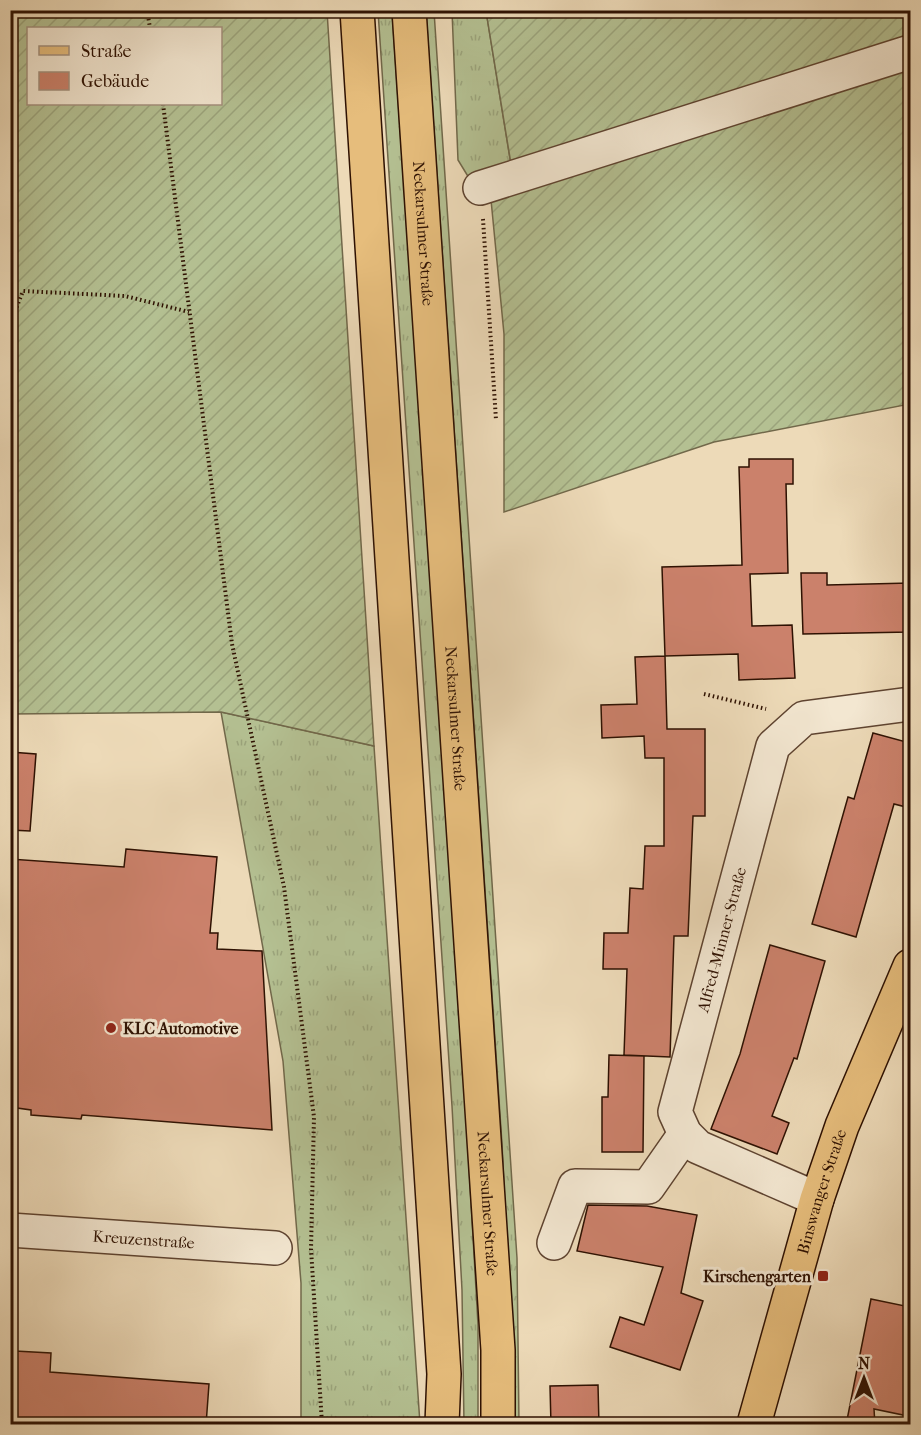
<svg xmlns="http://www.w3.org/2000/svg" width="921" height="1435" font-family="'IM FELL French Canon',serif">
  <style>
    .grass { fill: url(#grass-tufts); stroke: #71684a; stroke-width: 1.5 }
    .garden { fill: url(#garden-furrows); stroke: #71684a; stroke-width: 1.5; fill-rule: evenodd }
    .building { fill: #cb816b; stroke: #2e1102; stroke-width: 1.5 }
    .lines { fill: none; stroke-linecap: round; stroke-linejoin: round }
    .minor-casing { stroke: #5e4330; stroke-width: 36 }
    .major-casing { stroke: #2e1102; stroke-width: 36 }
    .path { stroke: #2e1102; stroke-width: 4; stroke-dasharray: 1.5 3; stroke-linecap: butt }
    .minor { stroke: #f3e7d1; stroke-width: 33 }
    .major { stroke: #e6bd7c; stroke-width: 33 }
    .poi-dot { fill: #8f2418; stroke: #f3e7d1; stroke-width: 2 }
    .labels { text-anchor: middle; dominant-baseline: central; stroke-width: 6; stroke-linejoin: round; paint-order: stroke }
    .street-label { font-size: 16px; fill: #2e1102; stroke: #f3e7d1 }
    .poi-label { font-size: 16px; font-weight: bold; fill: #2e1102; stroke: #f3e7d1; text-anchor: start }
  </style>
  <defs>
    <pattern id="grass-tufts" width="24" height="20" patternUnits="userSpaceOnUse" patternTransform="scale(1.5)"><rect width="24" height="20" fill="#b4c092"/><path d="M3 7l-1-3M5 7V3M7 7l1-3M15 17l-1-3M17 17v-4M19 17l1-3" fill="none" stroke="#9ba47c"/></pattern>
    <pattern id="garden-furrows" width="10" height="10" patternUnits="userSpaceOnUse" patternTransform="scale(1.5)"><rect width="10" height="10" fill="#b4c092"/><path d="M-1 1l2-2M0 10L10 0M9 11l2-2" fill="none" stroke="#9ba47c"/></pattern>
  </defs>
  <rect width="100%" height="100%" fill="#eddab8"/>
  <filter id="stains"><feTurbulence type="fractalNoise" baseFrequency=".00333" numOctaves="4"/><feColorMatrix values="0 0 0 0 .2 0 0 0 0 .09 0 0 0 0 .02 0 0 0 .5 -.17"/></filter>
  <radialGradient id="worn" r=".72"><stop offset=".6" stop-color="#630" stop-opacity="0"/><stop offset="1" stop-color="#630" stop-opacity=".3"/></radialGradient>
  <!-- grass -->
  <path class="grass" d="M378,11H392L460,1008L478,1325V1424H464L462,1290L452,1106Z
    M426,11H434L517,1258L519,1424H511L509,1290L502,1144Z
    M452,11H486L511,165L469,178L458,160Z
    M221,712L374,746L420,1424H301V1283L283,1061Z"/>
  <!-- garden -->
  <path class="garden" d="M10,11H327L374,746L221,712L11,714ZM28,28H220V104H28Z
    M486,11H910V404L714,442L504,512V334L489,179L511,164Z"/>
  <!-- building -->
  <path class="building" d="M749,459H793V484H786L788,573L750,574L752,626L792,625L795,678L739,680L738,654L665,656L662,567L742,565L739,467H749Z
    M801,573H827V585L910,583V632L803,634Z
    M665,656L667,729H705V816H693L688,936H674L670,1057L624,1055L627,969H603L604,933H628L630,888L643,889L645,846H664V758H645L644,736L602,738L601,705L637,704L635,657Z
    M873,733L910,743V792L906,807L894,804L856,937L812,924L848,797L854,799Z
    M10,752L36,754L30,831L10,830Z
    M126,849L217,857L210,933H218L217,949L262,951L272,1130L82,1115L81,1119L31,1115V1110L10,1107V859L124,867Z
    M770,945L825,961L797,1059L794,1058L772,1116L789,1123L777,1154L711,1129L740,1054Z
    M609,1055L644,1056L643,1152H602V1097H608Z
    M588,1205L647,1206L697,1215L681,1293L703,1301L680,1370L610,1347L620,1317L644,1325L663,1267L577,1251Z
    M871,1299L910,1307V1402L908,1416L874,1409L875,1425H846Z
    M15,1351L51,1353L50,1372L209,1384L206,1425H10Z
    M598,1385L599,1425H551L550,1386Z"/>
  <g class="lines">
    <!-- minor casing -->
    <g class="minor-casing">
      <g id="minor">
        <path d="M480,188L910,52"/>
        <path id="s1" d="M817,1199L698,1147L685,1134L675,1112L773,746L804,718L910,704"/>
        <path id="s2" d="M10,1230L275,1248"/>
        <path d="M554,1243L575,1186L648,1187L685,1134"/>
      </g>
    </g>
    <!-- major casing -->
    <g class="major-casing">
      <g id="major">
        <path d="M357,10L444,1374L442,1424"/>
        <path id="s3" d="M409,10L498,1350V1424"/>
        <path id="s4" d="M754,1424L817,1199L842,1126L910,966"/>
      </g>
    </g>
    <!-- path -->
    <path class="path" d="M147,10L150,28
      M163,104L232,644L284,887L314,1117L311,1249L322,1424
      M483,219L496,420
      M10,324L23,291L125,296L189,312
      M704,694L766,709"/>
    <!-- minor -->
    <use href="#minor" class="minor"/>
    <!-- major -->
    <use href="#major" class="major"/>
  </g>
  <!-- markers -->
  <g class="poi-dot">
    <circle cx="111" cy="1028" r="6"/>
    <rect x="817" y="1270" width="12" height="12" rx="3"/>
  </g>
  <g class="labels">
    <!-- street labels -->
    <g class="street-label">
      <text stroke="none"><textPath href="#s3" startOffset="224">Neckarsulmer Straße</textPath></text>
      <text stroke="none"><textPath href="#s3" startOffset="710">Neckarsulmer Straße</textPath></text>
      <text stroke="none"><textPath href="#s1" startOffset="351">Alfred-Minner-Straße</textPath></text>
      <text stroke="none"><textPath href="#s4" startOffset="242">Binswanger Straße</textPath></text>
      <text stroke="none"><textPath href="#s3" startOffset="1196">Neckarsulmer Straße</textPath></text>
      <text stroke="none"><textPath href="#s2" startOffset="134">Kreuzenstraße</textPath></text>
    </g>
    <!-- poi labels -->
    <g class="poi-label">
      <text x="123" y="1028">KLC Automotive</text>
      <text x="811" y="1276" text-anchor="end">Kirschengarten</text>
    </g>
  </g>
  <!-- margin -->
  <rect width="921" height="1435" fill="none" stroke="#eddab8" stroke-width="36"/>
  <rect x="12" y="12" width="897" height="1411" fill="none" stroke="#2e1102" stroke-width="3"/>
  <rect x="18" y="18" width="885" height="1399" fill="none" stroke="#2e1102" stroke-width="1.5"/>
  <!-- legend -->
  <rect x="27" y="27" width="195" height="78" fill="#f3e7d1" stroke="#a4917e" stroke-width="1.5"/>
  <rect x="39" y="46" width="30" height="9" fill="#e6bd7c" stroke="#a4917e" stroke-width="1.5"/>
  <text x="81" y="57" font-size="18" fill="#2e1102">Straße</text>
  <rect x="39" y="72" width="30" height="18" fill="#cb816b" stroke="#a4917e" stroke-width="1.5"/>
  <text x="81" y="87" font-size="18" fill="#2e1102">Gebäude</text>
  <!-- north arrow -->
  <g transform="translate(864 1378)" stroke="#f3e7d1" stroke-width="4.5" paint-order="stroke">
  <path d="M0-4.5L10 22L0 15L-10 22Z" fill="#2e1102"/>
  <text y="-9" font-size="16" font-weight="bold" text-anchor="middle" fill="#2e1102">N</text>
  </g>
  <rect width="100%" height="100%" filter="url(#stains)"/>
  <rect width="100%" height="100%" fill="url(#worn)"/>
</svg>
